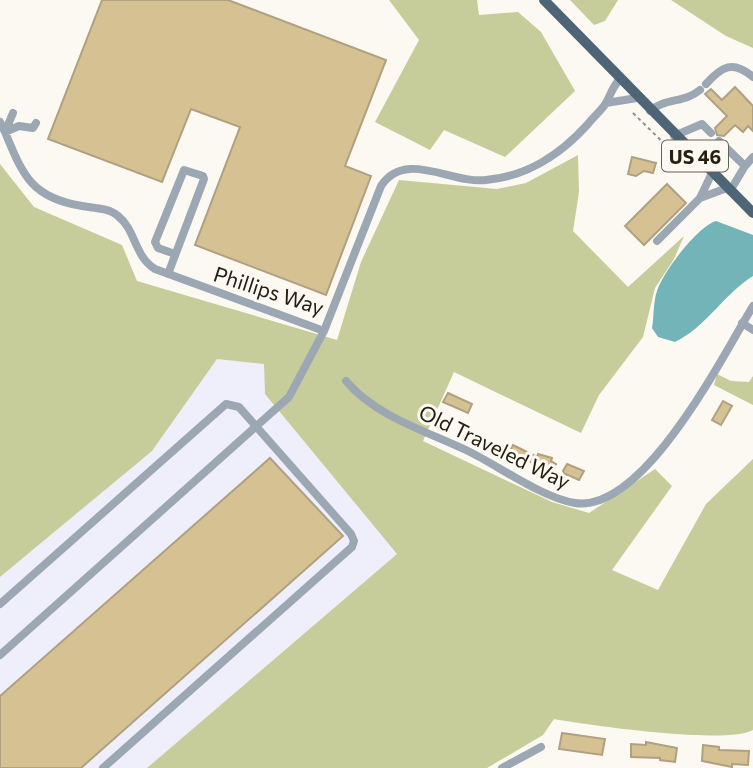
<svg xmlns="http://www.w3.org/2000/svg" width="753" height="768" font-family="Commissioner,sans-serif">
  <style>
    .industrial { fill: #efeefb }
    .forest { fill: #c6cc9a }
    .water { fill: #73b4b9 }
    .building { fill: #d6c192; stroke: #afa180; stroke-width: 2 }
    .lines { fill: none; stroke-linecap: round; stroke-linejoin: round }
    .path { stroke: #948f86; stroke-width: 2; stroke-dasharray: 3.5 3.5; stroke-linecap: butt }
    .minor { stroke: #9ba8b3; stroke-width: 8 }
    .major { stroke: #4e6578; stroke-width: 10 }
    .labels { text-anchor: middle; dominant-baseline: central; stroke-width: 6; stroke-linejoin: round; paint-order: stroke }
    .shield { fill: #fcf9f3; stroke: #666156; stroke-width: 2 }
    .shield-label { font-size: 19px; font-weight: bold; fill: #262013 }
    .street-label { font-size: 21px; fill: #262013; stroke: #fcf9f3 }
  </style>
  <rect width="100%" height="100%" fill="#fcf9f3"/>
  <!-- industrial -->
  <path class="industrial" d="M217,359L264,364L265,394L397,554L147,768H0V577L152,451Z"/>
  <!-- forest -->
  <path class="forest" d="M389,0H477L479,15L518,12L541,32L575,91L505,157L444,130L430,150L375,122L419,40Z
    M570,0H618L605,21L594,25Z
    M671,0H753V48L726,36Z
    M578,155L579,192L573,231L628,287L684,236L674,259L655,288L643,337L599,395L581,433L454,372L423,441L552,502L589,513L655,469L672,486L612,570L658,590L706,504L753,459V730C727,745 588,725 554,719L543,735L487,768H147L397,554L265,394L264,364L217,359L152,451L0,577V164L34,207L122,245L137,281L337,340L361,262L399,180L497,189L526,183Z
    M717,374L731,381L749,382L753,376V405L714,385Z"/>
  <!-- water -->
  <path class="water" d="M716,221L753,235V276C724,294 706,327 675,342L658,337L652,328C654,317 653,302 657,291C663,272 697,227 716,221Z"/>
  <!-- building -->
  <path class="building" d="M102,0H228L386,60L345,166L371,176L326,295L195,245L240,127L191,109L162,182L48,139Z
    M735,87L753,106V131L748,126L743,132L735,125L724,136L717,135L715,128L727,116L705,94L711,89L722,100Z
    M632,157L656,163L653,173L644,171L636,176L628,174Z
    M667,184L686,203L644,245L625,226Z
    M448,393L472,404L468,413L443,402Z
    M723,401L732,406L721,425L712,420Z
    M513,445L537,457L538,454L552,458L551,461L556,464L552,471L547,468L545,472L525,458L524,461L509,453Z
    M270,458L343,536L81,768H0V696Z
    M567,464L584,471L579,480L565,474L563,471Z
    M562,733L605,739L602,755L559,749Z
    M646,742L677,748L675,762L660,760V758L631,757V744L646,745Z
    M703,745L719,747V750L749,751L748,765L732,764V767L702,761Z"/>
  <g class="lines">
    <!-- path -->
    <path class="path" d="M633,113L682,161"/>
    <!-- minor -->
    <path class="minor" d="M706,84C722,66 733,60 753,77
      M606,103L637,98
      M650,111C665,98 684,103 700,90
      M13,113L5,132C23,176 32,198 82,206C93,208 109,208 118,216C136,230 134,256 155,269L324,331L381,186C405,149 451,184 486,180C528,176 560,155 588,124C593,117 602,110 606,103C611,94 612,88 619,80
      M0,122L5,132L19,126L33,128L36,123
      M674,136L702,124L711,133
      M719,141L745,166L730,191
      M745,166L753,157
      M712,173L700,198L727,188
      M657,241L700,198
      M168,274L204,179L203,176L184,170L155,242L158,248L175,254
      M742,323L753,330
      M346,381C376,417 429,432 470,452C500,467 543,498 575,503C644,513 722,357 753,306
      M0,604L226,404L239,407L351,534L354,541L352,547L103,768
      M0,655L289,397L324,331
      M502,768L541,747"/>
    <!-- major -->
    <path class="major" d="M544,0L753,213"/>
  </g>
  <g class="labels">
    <!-- shield labels -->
    <rect class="shield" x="662" y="140.5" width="66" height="31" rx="5"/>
    <g class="shield-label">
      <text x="695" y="156">US 46</text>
    </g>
    <!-- street labels -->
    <g class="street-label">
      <text transform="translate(269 290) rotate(18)">Phillips Way</text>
      <text transform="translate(495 446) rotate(26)">Old Traveled Way</text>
    </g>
  </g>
</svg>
